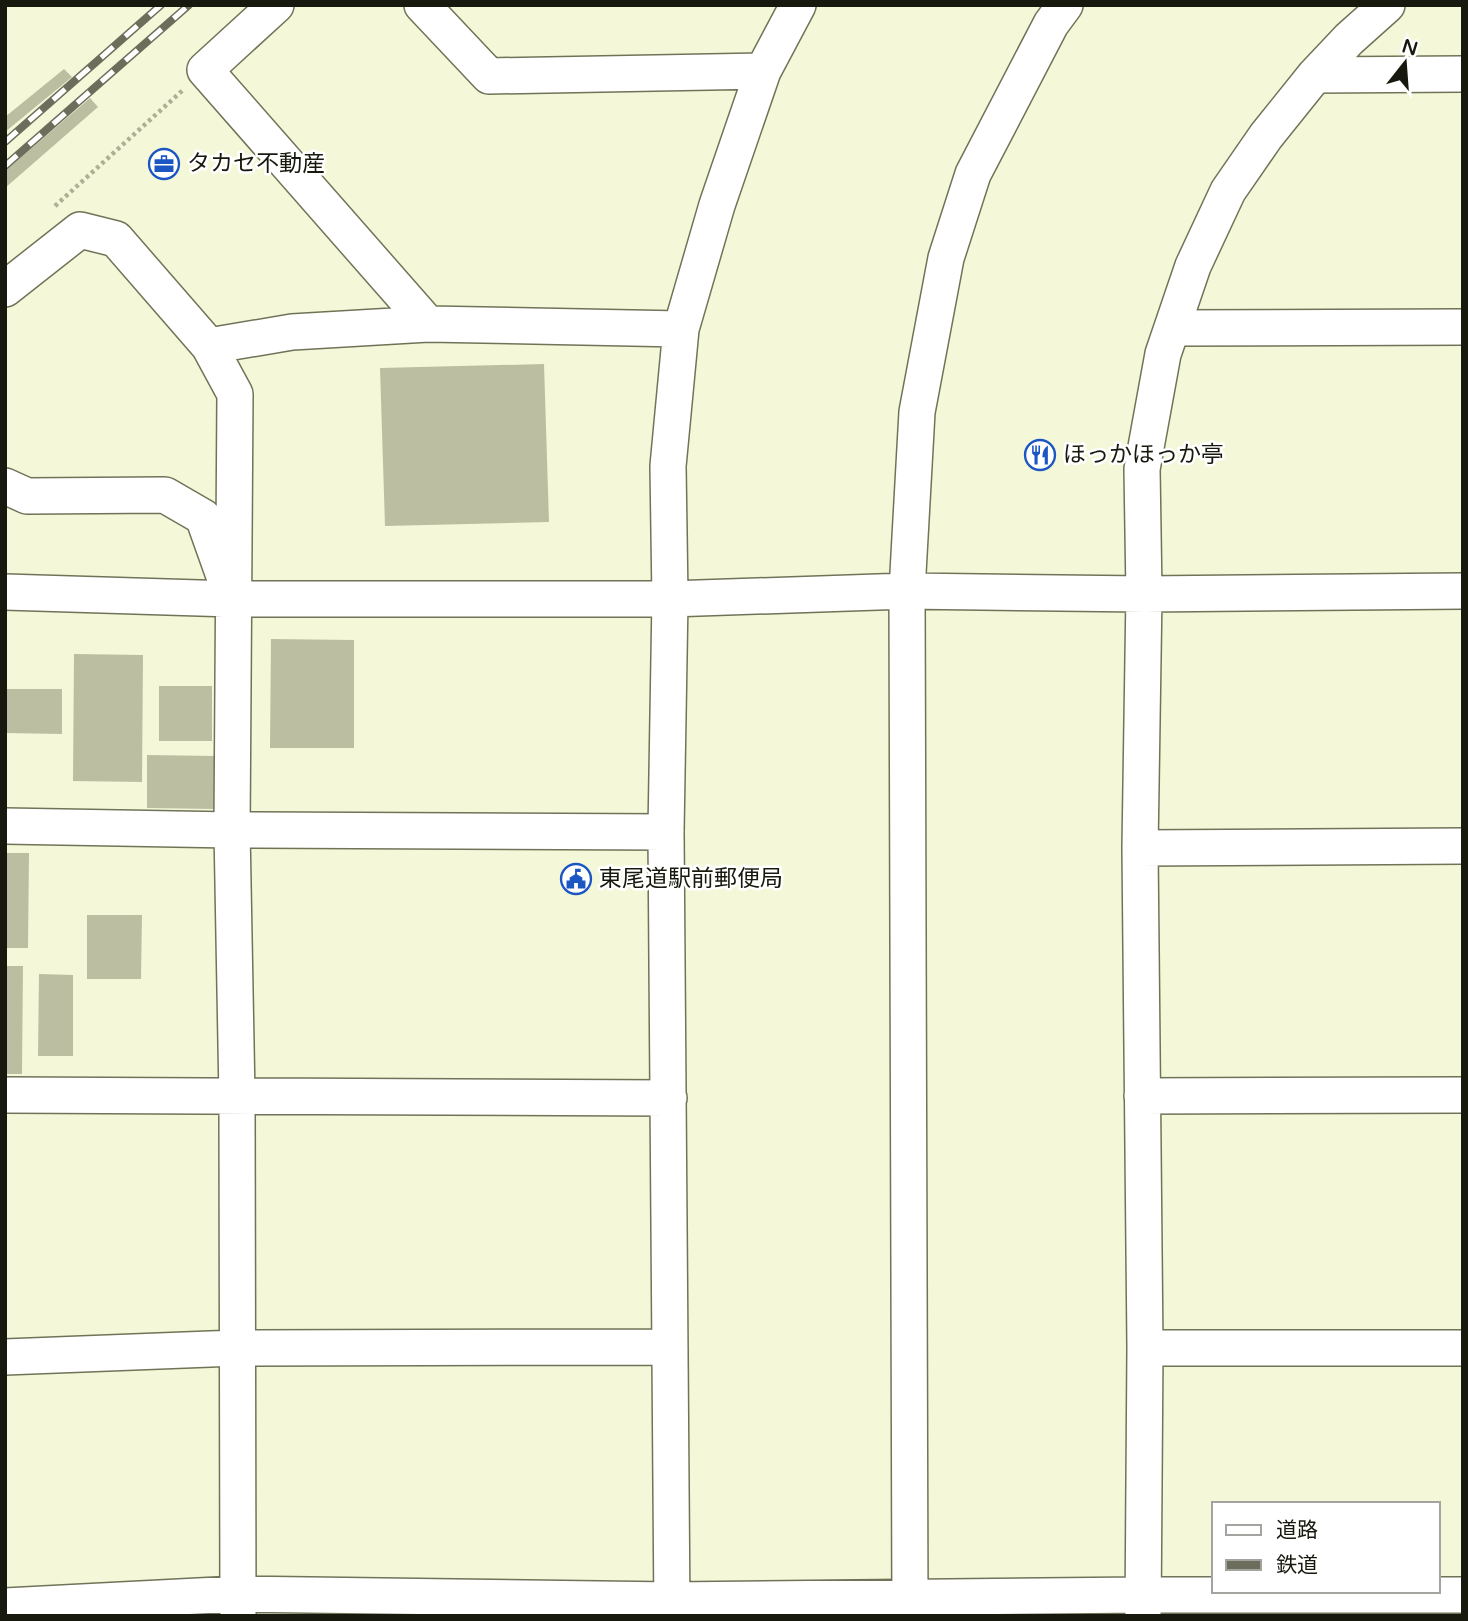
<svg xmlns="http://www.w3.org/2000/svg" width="1468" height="1621" font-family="'Varela Round','Noto Sans JP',sans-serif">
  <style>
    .building { fill: #bcbea1 }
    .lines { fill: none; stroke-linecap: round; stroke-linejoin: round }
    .minor-casing { stroke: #717358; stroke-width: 38 }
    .path { stroke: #adb097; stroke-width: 4.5; stroke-dasharray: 3.5 3.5; stroke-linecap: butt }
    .minor { stroke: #fff; stroke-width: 35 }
    .rail-casing { stroke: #6c6e5b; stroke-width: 8 }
    .rail { stroke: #fff; stroke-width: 5; stroke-dasharray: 16; stroke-linecap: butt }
    .labels { text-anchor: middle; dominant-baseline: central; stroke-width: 5; stroke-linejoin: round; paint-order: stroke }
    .poi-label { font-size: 23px; fill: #18190e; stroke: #fff; text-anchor: start }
  </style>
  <rect width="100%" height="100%" fill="#f4f7d8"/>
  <!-- building -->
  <path class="building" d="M64,69L72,77L5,132V117Z
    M90,98L98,107L5,188V171Z
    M544,364L549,522L385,526L380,368Z
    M271,639L354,640V748H270Z
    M74,654L143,655L142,782L73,781Z
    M159,686H212V741H159Z
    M5,689H62V734L5,733Z
    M147,755L215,756L214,809L147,808Z
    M5,853H29L28,948H5Z
    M87,915H142L141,979H87Z
    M5,966H23L22,1074H5Z
    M39,974L73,975V1056H38Z"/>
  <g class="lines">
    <!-- minor casing -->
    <g class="minor-casing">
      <path id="minor" d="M276,5L205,70L428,324
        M422,5L489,76L763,71
        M1315,75L1463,74
        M5,289L80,230L116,239L209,346L235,394L232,830L237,1097L238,1616
        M1172,328L1463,327
        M209,346L292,332L428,324L681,329
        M5,486L27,496L165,495L203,517L224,576
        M5,592L232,599H670L907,591L1144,594L1463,591
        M5,826L232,830L666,832
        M1140,848L1463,846
        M5,1095L669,1098
        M1142,1096L1463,1095
        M1145,1348H1463
        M5,1357L236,1348L669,1347
        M5,1606L237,1594L672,1600L1142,1595H1463
        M672,1616L666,832L670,599L668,466L681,329L717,205L763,71L798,5
        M910,1616L907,591L917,412L946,258L973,174L1051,24L1065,5
        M1143,1616L1145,1348L1140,848L1144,594L1142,469L1163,354L1193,266L1228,191L1266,136L1315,75L1349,39L1387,5"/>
    </g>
    <!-- path -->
    <path class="path" d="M55,206L183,90"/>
    <!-- minor -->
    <use href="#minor" class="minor"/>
    <!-- rail casing -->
    <g class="rail-casing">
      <path id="rail" d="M5,142L161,5
        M5,166L189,5"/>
    </g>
    <!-- rail -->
    <use href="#rail" class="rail"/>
  </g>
  <!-- icons -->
  <defs>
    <g id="office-ring" transform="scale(1.575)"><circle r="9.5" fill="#fff" stroke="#1c56c3" stroke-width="1.5"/><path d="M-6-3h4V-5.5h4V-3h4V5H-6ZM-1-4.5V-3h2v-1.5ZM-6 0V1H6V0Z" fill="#1c56c3"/></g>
    <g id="restaurant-ring" transform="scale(1.575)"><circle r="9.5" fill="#fff" stroke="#1c56c3" stroke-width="1.5"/><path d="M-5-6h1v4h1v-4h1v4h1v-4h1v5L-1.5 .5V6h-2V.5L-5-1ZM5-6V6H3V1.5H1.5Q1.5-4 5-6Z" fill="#1c56c3"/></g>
    <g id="civic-ring" transform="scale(1.575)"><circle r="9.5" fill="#fff" stroke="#1c56c3" stroke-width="1.5"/><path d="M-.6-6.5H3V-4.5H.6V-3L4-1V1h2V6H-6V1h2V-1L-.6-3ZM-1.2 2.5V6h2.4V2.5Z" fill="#1c56c3"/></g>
  </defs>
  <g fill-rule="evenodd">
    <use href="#office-ring" x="164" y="164"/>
    <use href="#restaurant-ring" x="1040" y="455"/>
    <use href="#civic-ring" x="576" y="879"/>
  </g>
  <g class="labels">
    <!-- poi labels -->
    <g class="poi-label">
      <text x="187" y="164">タカセ不動産</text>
      <text x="1063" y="455">ほっかほっか亭</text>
      <text x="599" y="879">東尾道駅前郵便局</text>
    </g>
  </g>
  <!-- border -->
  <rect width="1468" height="1621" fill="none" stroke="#18190e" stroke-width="14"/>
  <!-- legend -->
  <rect x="1212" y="1502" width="228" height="91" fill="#ffffff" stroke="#a3a39f" stroke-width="2"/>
  <rect x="1226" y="1525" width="35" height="10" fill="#ffffff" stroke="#a3a39f" stroke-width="2"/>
  <text x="1276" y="1537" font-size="21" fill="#18190e">道路</text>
  <rect x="1226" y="1560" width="35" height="10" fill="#6c6e5b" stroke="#a3a39f" stroke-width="2"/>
  <text x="1276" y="1572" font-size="21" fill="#18190e">鉄道</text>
  <!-- north arrow -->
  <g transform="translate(1405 63) rotate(17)" stroke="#ffffff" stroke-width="5" paint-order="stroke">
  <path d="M0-5L12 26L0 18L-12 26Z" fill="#18190e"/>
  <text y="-10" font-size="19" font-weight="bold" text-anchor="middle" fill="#18190e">N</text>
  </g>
</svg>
